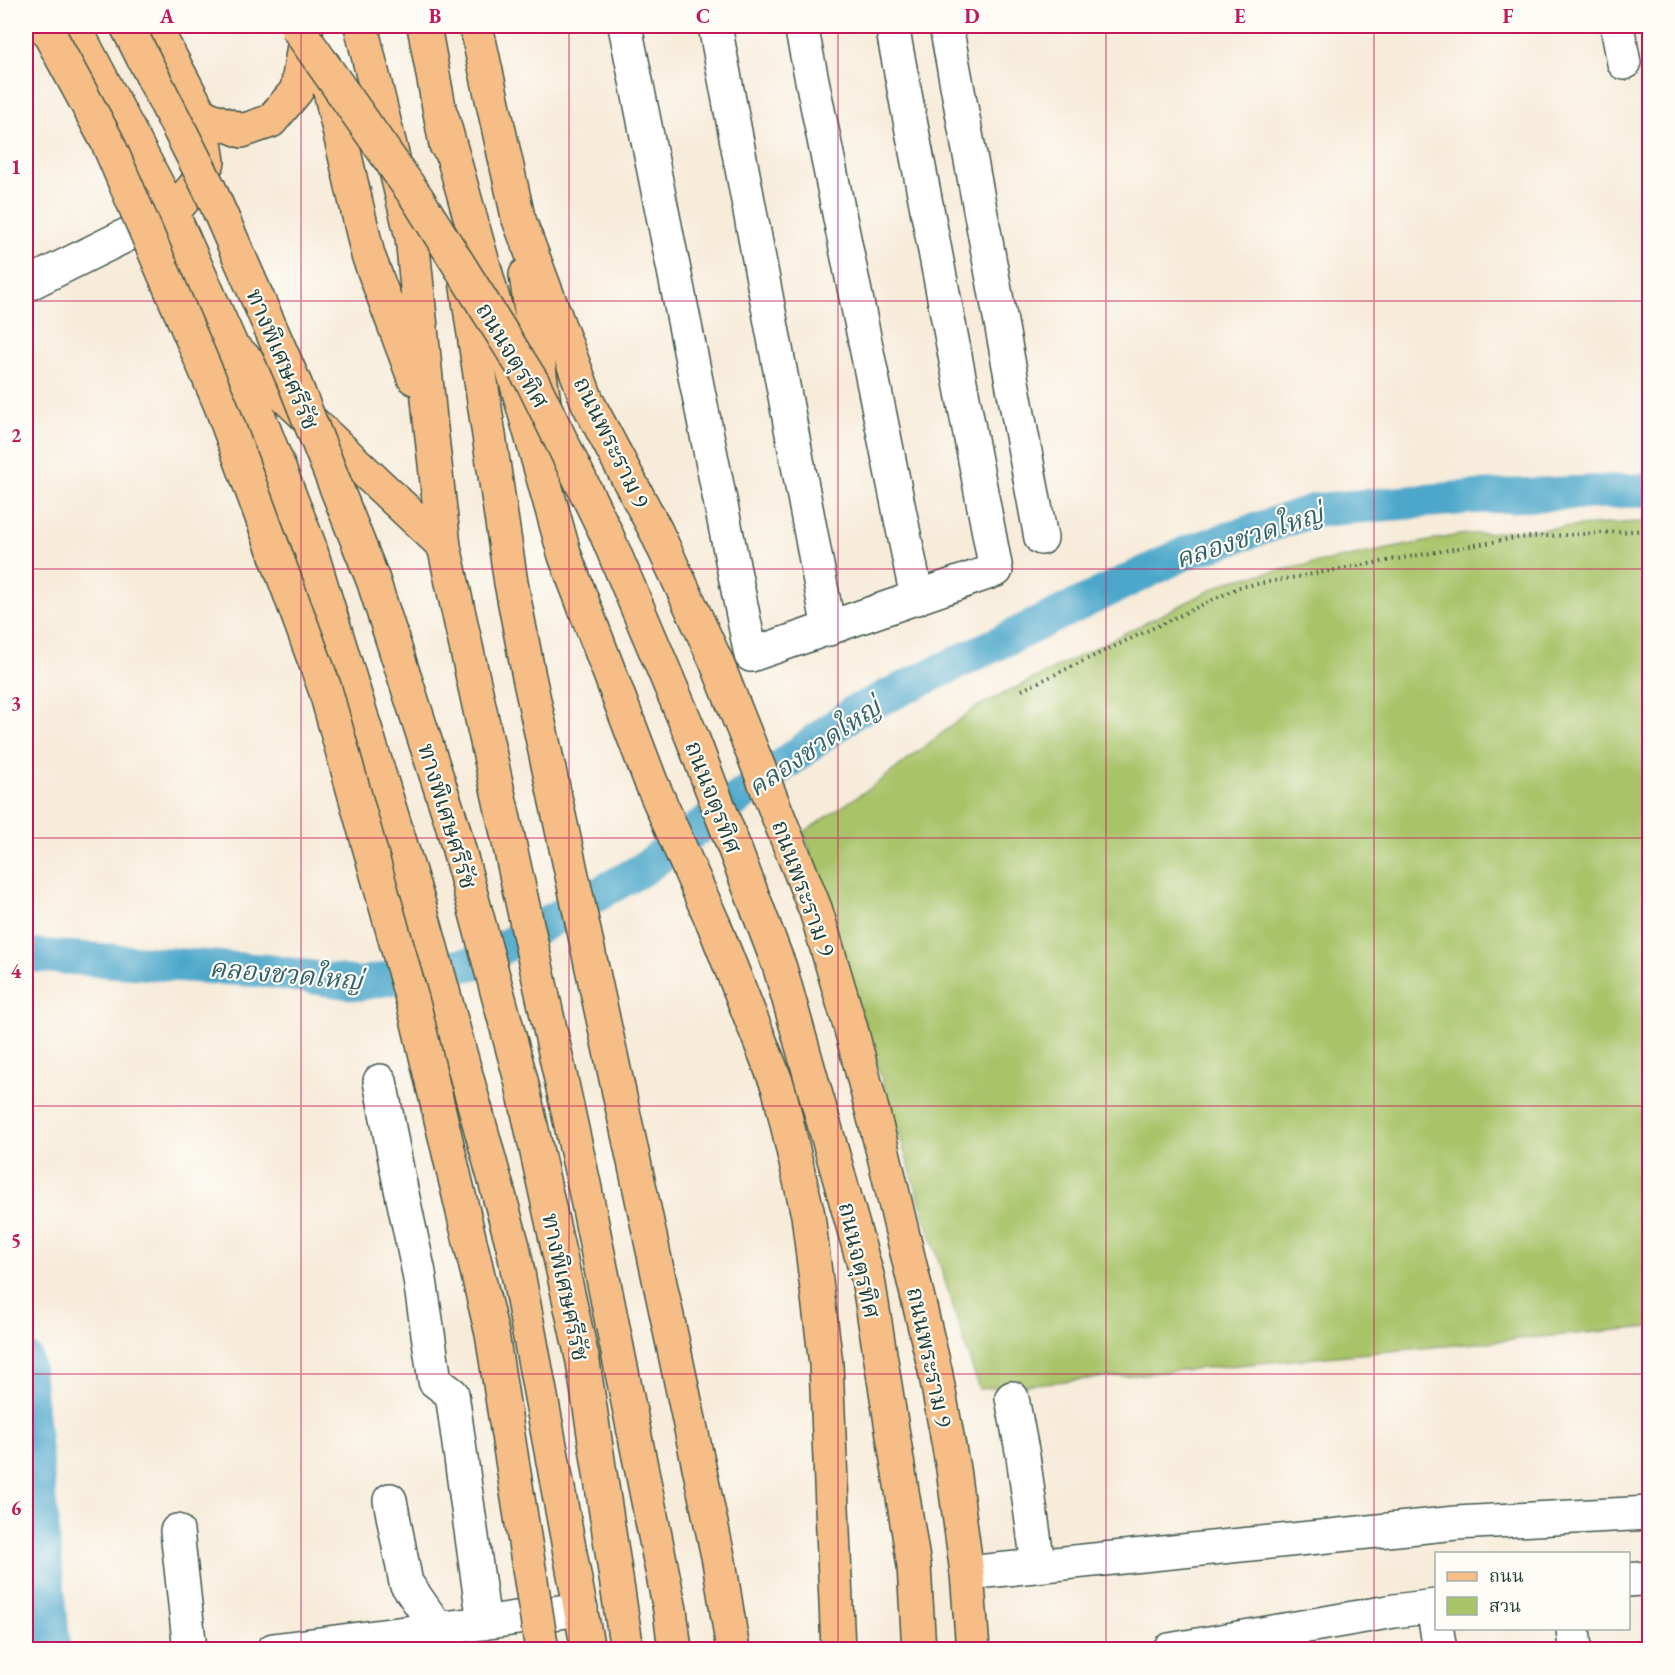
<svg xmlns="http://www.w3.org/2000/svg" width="1675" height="1675" font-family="'EB Garamond','Noto Serif Thai',serif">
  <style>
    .green { fill: #a9c369; stroke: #64804e; stroke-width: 1.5 }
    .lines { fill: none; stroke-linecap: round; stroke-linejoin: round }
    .canal { stroke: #4da7ca; stroke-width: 34 }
    .minor-casing { stroke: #3f574d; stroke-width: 36 }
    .major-casing { stroke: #3f574d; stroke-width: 36 }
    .highway-casing { stroke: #3f574d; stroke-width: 36 }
    .path { stroke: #3f574d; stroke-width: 4; stroke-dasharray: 1.5 4.5; stroke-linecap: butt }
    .minor { stroke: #fff; stroke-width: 33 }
    .major { stroke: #f6be86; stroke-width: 33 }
    .highway { stroke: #f6be86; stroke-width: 33 }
    .major-bridge-casing { stroke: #3f574d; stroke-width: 36; stroke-linecap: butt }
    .highway-bridge-casing { stroke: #3f574d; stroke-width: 36; stroke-linecap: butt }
    .major-bridge { stroke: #f6be86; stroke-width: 33 }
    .highway-bridge { stroke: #f6be86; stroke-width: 33 }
    .grid { fill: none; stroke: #c2185b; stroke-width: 1.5; stroke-opacity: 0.55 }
    .labels { text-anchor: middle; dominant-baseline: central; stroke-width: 4.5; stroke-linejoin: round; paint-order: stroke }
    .street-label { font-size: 24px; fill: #1f3d34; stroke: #fdfcf7 }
    .water-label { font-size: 26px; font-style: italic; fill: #2f6268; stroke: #fdfcf7 }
    .neatline { fill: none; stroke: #c2185b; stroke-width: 2 }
    .grid-label { font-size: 20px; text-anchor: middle; font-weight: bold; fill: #c2185b }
  </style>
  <rect width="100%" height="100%" fill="#fdfcf7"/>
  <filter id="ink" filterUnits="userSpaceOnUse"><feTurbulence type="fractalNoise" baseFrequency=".0167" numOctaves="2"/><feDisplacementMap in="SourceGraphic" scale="12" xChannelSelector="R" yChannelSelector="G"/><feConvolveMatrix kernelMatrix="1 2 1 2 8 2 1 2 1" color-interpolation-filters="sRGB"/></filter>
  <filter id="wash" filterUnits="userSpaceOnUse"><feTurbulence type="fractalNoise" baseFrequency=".008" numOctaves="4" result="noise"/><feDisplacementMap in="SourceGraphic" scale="24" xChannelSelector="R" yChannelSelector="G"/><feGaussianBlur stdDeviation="1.35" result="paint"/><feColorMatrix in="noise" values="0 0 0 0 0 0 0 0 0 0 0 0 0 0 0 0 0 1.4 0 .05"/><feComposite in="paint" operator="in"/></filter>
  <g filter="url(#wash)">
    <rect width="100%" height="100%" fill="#f7ebd9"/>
    <!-- green -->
    <path class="green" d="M1649,521V1327L979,1389L804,832L876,784L975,708L1231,580L1459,535Z"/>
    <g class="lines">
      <!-- canal -->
      <path class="canal" d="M26,955L268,971L359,984L475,963L643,869L854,712L1188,552L1316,510L1475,497L1650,490
        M26,1359L54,1650"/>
    </g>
  </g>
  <g filter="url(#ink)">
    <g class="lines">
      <!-- minor casing -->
      <g class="minor-casing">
        <path id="minor" d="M625,26L751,655L996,570L892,26
          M715,26L829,629
          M801,26L917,598
          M946,26L1041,538
          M1617,26L1624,63
          M26,285L169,214
          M380,1081L398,1175L419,1273L435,1381L452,1394L484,1623
          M1012,1398L1023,1456L1038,1565
          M390,1500L406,1583L438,1629
          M177,1531L190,1650
          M967,1573L1456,1523L1650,1513
          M1628,1580L1650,1578
          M1433,1607L1440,1650
          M1573,1628L1575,1650
          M273,1650L467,1625L581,1609
          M1169,1650L1394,1611L1436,1606"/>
      </g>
      <!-- major casing -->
      <g class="major-casing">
        <path id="major" d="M74,26L172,213L231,345L309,545L421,911L513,1246L588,1650
          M154,26L201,115L242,131L271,121L297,90L307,26
          M361,26L412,237L430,419L444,546L584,1184L670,1610L675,1650
          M424,26L446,145
          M476,26L518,217L588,403L656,531L716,661L816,911L851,1029L884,1156L935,1370L953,1469L967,1573L973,1650
          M324,65L368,255L414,378
          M172,213L195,186L208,162L201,115
          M465,274L511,583L529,677L641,1194L719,1561L733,1650
          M526,275L544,403
          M238,352L444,546"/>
      </g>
      <!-- highway casing -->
      <g class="highway-casing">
        <path id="highway" d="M442,117L565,556L651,782L714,925L779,1089L808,1215L826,1364L838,1650"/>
      </g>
      <!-- path -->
      <path class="path" d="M1022,690L1240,587L1515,538L1650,530"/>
      <!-- minor -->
      <use href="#minor" class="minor"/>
      <!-- major -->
      <use href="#major" class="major"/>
      <!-- highway -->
      <use href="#highway" class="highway"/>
      <!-- major-bridge casing -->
      <g class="major-bridge-casing">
        <path id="major-bridge" d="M296,26L417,198L533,383L605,531L692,737L780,968L868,1279L914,1566L919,1650"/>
      </g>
      <!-- highway-bridge casing -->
      <g class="highway-bridge-casing">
        <path id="highway-bridge" d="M45,26L107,141L221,406L325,689L415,1010L492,1334L542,1650
          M127,26L210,190L295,384L373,580L452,824L521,1080L583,1362L627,1650"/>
      </g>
      <!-- major-bridge -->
      <use href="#major-bridge" class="major-bridge"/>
      <!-- highway-bridge -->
      <use href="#highway-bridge" class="highway-bridge"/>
    </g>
  </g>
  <!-- grid -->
  <path class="grid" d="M301,26V1650M569,26V1650M838,26V1650M1106,26V1650M1374,26V1650M26,301H1650M26,569H1650M26,838H1650M26,1106H1650M26,1374H1650"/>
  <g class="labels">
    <!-- street labels -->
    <g class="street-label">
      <text transform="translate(513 355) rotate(59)">ถนนจตุรทิศ</text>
      <text transform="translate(283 359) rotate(67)">ทางพิเศษศรีรัช</text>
      <text transform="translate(612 442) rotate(64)">ถนนพระราม 9</text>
      <text transform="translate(714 797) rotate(69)">ถนนจตุรทิศ</text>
      <text transform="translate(448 816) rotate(73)">ทางพิเศษศรีรัช</text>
      <text transform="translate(804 888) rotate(70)">ถนนพระราม 9</text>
      <text transform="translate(860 1260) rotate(77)">ถนนจตุรทิศ</text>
      <text transform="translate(566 1287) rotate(78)">ทางพิเศษศรีรัช</text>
      <text transform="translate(930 1357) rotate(78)">ถนนพระราม 9</text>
    </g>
    <!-- water labels -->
    <g class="water-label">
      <text transform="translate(1249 536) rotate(-18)">คลองชวดใหญ่</text>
      <text transform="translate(814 747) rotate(-34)">คลองชวดใหญ่</text>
      <text transform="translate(286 974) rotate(5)">คลองชวดใหญ่</text>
    </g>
  </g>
  <!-- margin -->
  <rect width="1675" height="1675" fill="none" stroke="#fdfcf7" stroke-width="66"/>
  <!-- legend -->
  <rect x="1435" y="1552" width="195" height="78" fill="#fdfcf7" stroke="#a4b0a9" stroke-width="1.5"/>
  <rect x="1447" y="1572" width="30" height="9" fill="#f6be86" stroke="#a4b0a9" stroke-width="1.5"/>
  <text x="1489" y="1582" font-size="18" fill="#1f3d34">ถนน</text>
  <rect x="1447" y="1597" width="30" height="18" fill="#a9c369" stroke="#a4b0a9" stroke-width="1.5"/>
  <text x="1489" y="1612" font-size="18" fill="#1f3d34">สวน</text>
  <rect x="33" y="33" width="1609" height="1609" class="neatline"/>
  <g class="grid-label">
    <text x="167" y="23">A</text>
    <text x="435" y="23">B</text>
    <text x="703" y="23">C</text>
    <text x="972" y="23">D</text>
    <text x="1240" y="23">E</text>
    <text x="1508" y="23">F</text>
    <text x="16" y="174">1</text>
    <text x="16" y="442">2</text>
    <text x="16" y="710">3</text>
    <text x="16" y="978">4</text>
    <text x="16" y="1247">5</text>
    <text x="16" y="1515">6</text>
  </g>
</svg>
